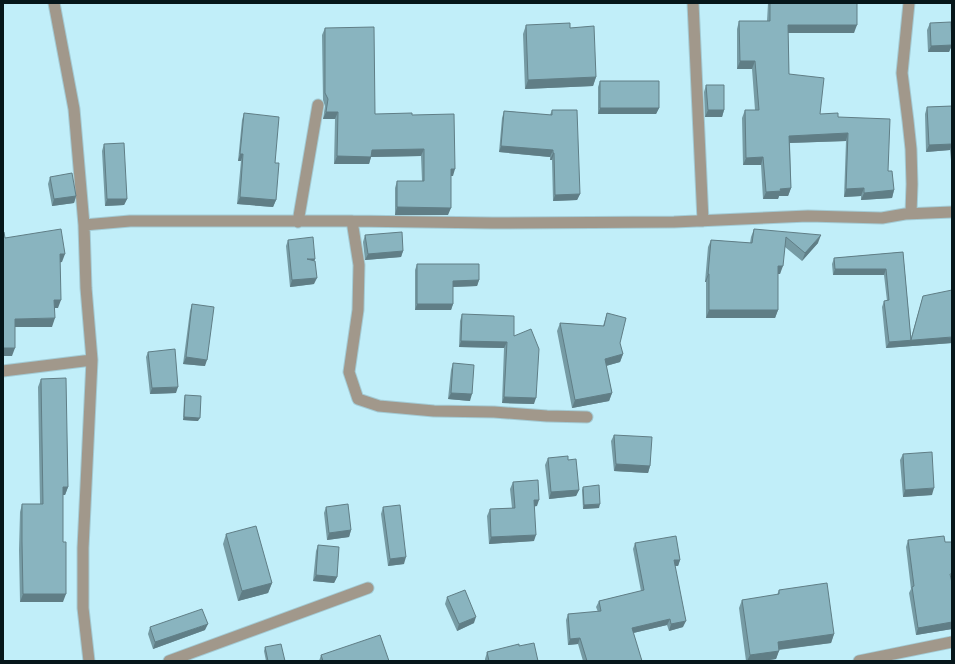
<svg xmlns="http://www.w3.org/2000/svg" width="955" height="664" font-family="'Source Serif 4',serif">
  <style>
    .lines { fill: none; stroke-linecap: round; stroke-linejoin: round }
    .minor-casing { stroke: #a3cbd5; stroke-width: 13 }
    .minor { stroke: #a1988b; stroke-width: 11 }
    .wall { fill: #769ba4 }
    .shaded-wall { fill: #607e86 }
    .building { fill: #89b4bf; stroke: #607e86 }
  </style>
  <rect width="100%" height="100%" fill="#c1eef9"/>
  <g class="lines">
    <!-- minor casing -->
    <g class="minor-casing">
      <path id="minor" d="M54,3L74,109L84,225L86,288L92,360L83,548V608L89,661
        M693,3L703,221
        M909,3L902,73L908,121L911,149L912,184L911,213
        M352,221L359,265L358,310L349,372L358,399L379,406L434,411L494,412L547,416L587,417
        M298,222L318,105
        M84,225L130,221H352L492,223L674,222L808,216L882,218L905,214L952,212
        M3,371L92,360
        M169,661L368,588
        M859,661L952,642"/>
    </g>
    <!-- minor -->
    <use href="#minor" class="minor"/>
  </g>
  <!-- wall -->
  <path class="wall" d="M768,3H857L854,33H788L789,74L820,114L838,117L888,171L894,190L892,198L861,200V196L844,197L846,141L790,143L791,188L788,196H779L778,199H763L761,165H743L742,118L745,110H755L752,69H737V29L739,21H767Z
    M930,23L952,45L949,52H928L927,30Z
    M526,25L570,28L596,77L593,86L525,89L523,34Z
    M325,28L375,114L412,115L453,176H451L448,215H395V188L397,181H422L421,156L371,157L369,164H334L335,119H323L325,106L323,100L322,35Z
    M600,81L659,108L656,114H598V87Z
    M706,85L724,110L722,117H705L704,92Z
    M952,106V170L950,150L926,152L925,114L927,107Z
    M552,110L580,194L577,200L553,201L552,160H550V157L499,152L502,118L504,111L550,115Z
    M244,113L275,163L276,200L273,207L237,204L241,161H238L242,120Z
    M104,144L127,199L124,205L105,206L102,151Z
    M50,177L76,196L74,203L52,206L48,184Z
    M754,229L818,243L802,261L785,247L780,274H778V310L775,318H706V282H705L708,247L711,240L750,243L751,237Z
    M365,235L403,251L401,257L365,260L363,242Z
    M288,240L315,259L314,261V284L290,287L286,246Z
    M903,252L911,338L923,296L952,343L886,348L882,307L884,301H887L884,275H833L832,264L834,258Z
    M417,264L479,280L477,286L453,287V304L451,310H415V270Z
    M192,304L205,366L183,364L190,311Z
    M607,313L623,354L620,362L606,366L612,393L609,401L572,408L557,331L560,323L603,326Z
    M462,314L514,336L534,404L502,403L504,348L459,347L460,321Z
    M148,352L176,393L150,394L146,357Z
    M453,363L470,401L448,399L451,370Z
    M41,379L68,487L65,495H63V602H20L19,550L20,512L22,504H40L38,387Z
    M185,395L198,421L183,420L184,399Z
    M614,435L650,466L648,473L614,471L611,441Z
    M903,454L932,495L903,497L900,460Z
    M548,458L568,460L579,490L576,496L549,499L545,465Z
    M513,482L537,506H534V541L489,544L487,516L490,509L512,508L510,489Z
    M583,487L599,508L583,509L582,490Z
    M326,507L351,530L349,537L327,540L324,513Z
    M383,507L404,564L388,566L381,514Z
    M226,534L272,583L268,593L238,601L223,544Z
    M908,540L952,580V629L916,635L909,593L911,589L906,547Z
    M635,543L680,560L678,566H675L683,627L669,631L667,625L633,633L642,661H583L578,644L568,645L566,620L568,614L598,612L596,607L599,601L641,591L633,549Z
    M318,545L337,577L334,583L313,581L316,551Z
    M779,590L834,634L831,643L779,650L776,659L763,661H746L739,608L742,600L777,595Z
    M447,597L474,623L457,631L445,604Z
    M150,627L205,630L153,649L148,634Z
    M519,646L538,661H485V659L487,652Z
    M265,647L285,661H266L264,651Z
    M321,655L389,661H319Z"/>
  <!-- shaded-wall -->
  <path class="shaded-wall" d="M788,25H857L854,33H785Z
    M952,45L949,52H928L931,46Z
    M740,61H755L752,69H737Z
    M596,77L593,86L525,89L528,80Z
    M600,108H659L656,114H598Z
    M708,110H724L722,117H705Z
    M326,112H338L335,119H323Z
    M848,133L846,141L787,143L789,136Z
    M952,144L950,150L926,152L929,145Z
    M501,146L553,150L550,157L499,152Z
    M424,149L421,156L371,157L369,164H334L337,156L372,150Z
    M553,153H554L552,160H550Z
    M240,154H243L241,161H238Z
    M763,157L761,165H743L746,158Z
    M451,169H455L453,176H448Z
    M791,188L788,196H779L778,199H763L766,192L780,189Z
    M864,188L861,196L844,197L846,189Z
    M894,190L892,198L861,200L864,193Z
    M580,194L577,200L553,201L555,195Z
    M76,196L74,203L52,206L54,199Z
    M240,197L276,200L273,207L237,204Z
    M107,199H127L124,205L105,206Z
    M397,207L451,208L448,215H395Z
    M821,235L818,243L802,261L805,253Z
    M403,251L401,257L365,260L368,254Z
    M60,254H65L62,262L57,263Z
    M307,259H315L312,265Z
    M778,266H783L780,274H775Z
    M835,269H886L884,275H833Z
    M708,274H709L706,282H705Z
    M317,278L314,284L290,287L292,280Z
    M479,280L477,286L451,287L453,281Z
    M54,300H61L58,308H51Z
    M417,304H453L451,310H415Z
    M709,310H778L775,318H706Z
    M55,318L52,327H12L15,319Z
    M952,337V343L886,348L889,342Z
    M461,341L507,342L504,348L459,347Z
    M3,348H15L12,356H3Z
    M623,354L620,362L602,367L605,359Z
    M186,357L207,360L205,366L183,364Z
    M178,387L176,393L150,394L152,388Z
    M451,393L472,394L470,401L448,399Z
    M612,393L609,401L572,408L575,400Z
    M504,397L536,398L534,404L502,403Z
    M184,417L200,418L198,421L183,420Z
    M616,464L650,466L648,473L614,471Z
    M63,487H68L65,495H60Z
    M934,488L932,495L903,497L905,490Z
    M579,490L576,496L549,499L551,492Z
    M534,500H539L537,506L532,507Z
    M600,504L599,508L583,509L584,505Z
    M351,530L349,537L327,540L329,533Z
    M536,535L534,541L489,544L491,537Z
    M406,557L404,564L388,566L390,559Z
    M674,560H680L678,566H672Z
    M316,575L337,577L334,583L313,581Z
    M272,583L268,593L238,601L242,591Z
    M23,594H66L63,602H20Z
    M476,617L474,623L457,631L459,624Z
    M670,619L667,625L629,634L632,628Z
    M686,621L683,627L669,631L671,624Z
    M952,622V629L916,635L918,628Z
    M208,624L205,630L153,649L155,642Z
    M834,634L831,643L775,650L778,642Z
    M580,638L578,644L568,645L570,639Z
    M779,651L776,659L763,661H747L750,655Z"/>
  <!-- building -->
  <path class="building" d="M770,3H857V25H788L789,74L824,78L820,114L838,113V117L890,119L888,171H892L894,190L864,193V188L846,189L848,133L789,136L791,188L780,189L781,191L766,192L763,157L746,158L745,110H759L755,61H740L739,21H770Z
    M951,22L952,45L931,46L930,23Z
    M570,23V28L594,26L596,77L528,80L526,25Z
    M374,27L375,114L412,113V115L454,114L455,169H451V208L397,207V181H424V149L372,150L371,157L337,156L338,112H326L328,99L325,93V28Z
    M600,81H659V108H600Z
    M706,85H724V110H708Z
    M952,106V144L929,145L927,107Z
    M552,110H577L580,194L555,195L554,153H553V150L501,146L504,111L552,115Z
    M244,113L279,117L275,163H279L276,200L240,197L243,154H240Z
    M124,143L127,199H107L104,144Z
    M72,173L76,196L54,199L50,177Z
    M61,229L65,254H60L61,300H54L55,318L15,319V348H3V233L4,232L5,238Z
    M754,229L821,235L805,253L786,237L783,266H778V310H709V274H708L711,240L752,243Z
    M402,232L403,251L368,254L365,235Z
    M313,237L315,259H307L315,261L317,278L292,280L288,240Z
    M903,252L911,340L923,296L952,290V337L889,342L884,301L889,300L886,269H835L834,258Z
    M417,264H479V280L453,281V304H417Z
    M192,304L214,307L207,360L186,357Z
    M607,313L626,318L620,343L623,354L605,359L612,393L575,400L560,323L604,326Z
    M462,314L514,316V336L531,329L539,349L536,398L504,397L507,342L461,341Z
    M175,349L178,387L152,388L148,352Z
    M453,363L474,365L472,394L451,393Z
    M66,378L68,487H63V542H66V594H23L22,542V504H43L41,379Z
    M185,395L201,396L200,418L184,417Z
    M614,435L652,437L650,466L616,464Z
    M932,452L934,488L905,490L903,454Z
    M568,456V460L576,459L579,490L551,492L548,458Z
    M538,480L539,500H534L536,535L491,537L490,509L515,508L513,482Z
    M599,485L600,504L584,505L583,487Z
    M348,504L351,530L329,533L326,507Z
    M400,505L406,557L390,559L383,507Z
    M256,526L272,583L242,591L226,534Z
    M676,536L680,560H674L686,621L671,624L670,619L632,628L642,661H587L580,638L570,639L568,614L601,611L599,601L644,590L635,543Z
    M944,536L945,542H952V574H950L952,583V622L918,628L912,587L914,586L908,540Z
    M318,545L339,547L337,577L316,575Z
    M827,583L834,634L778,642L779,651L750,655L742,600L779,594V590Z
    M465,590L476,617L459,624L447,597Z
    M202,609L208,624L155,642L150,627Z
    M380,635L389,661H323L321,655Z
    M534,643L538,661H489L487,652L519,644V646Z
    M281,644L285,661H268L265,647Z"/>
  <!-- border -->
  <rect width="955" height="664" fill="none" stroke="#06161a" stroke-width="8"/>
</svg>
